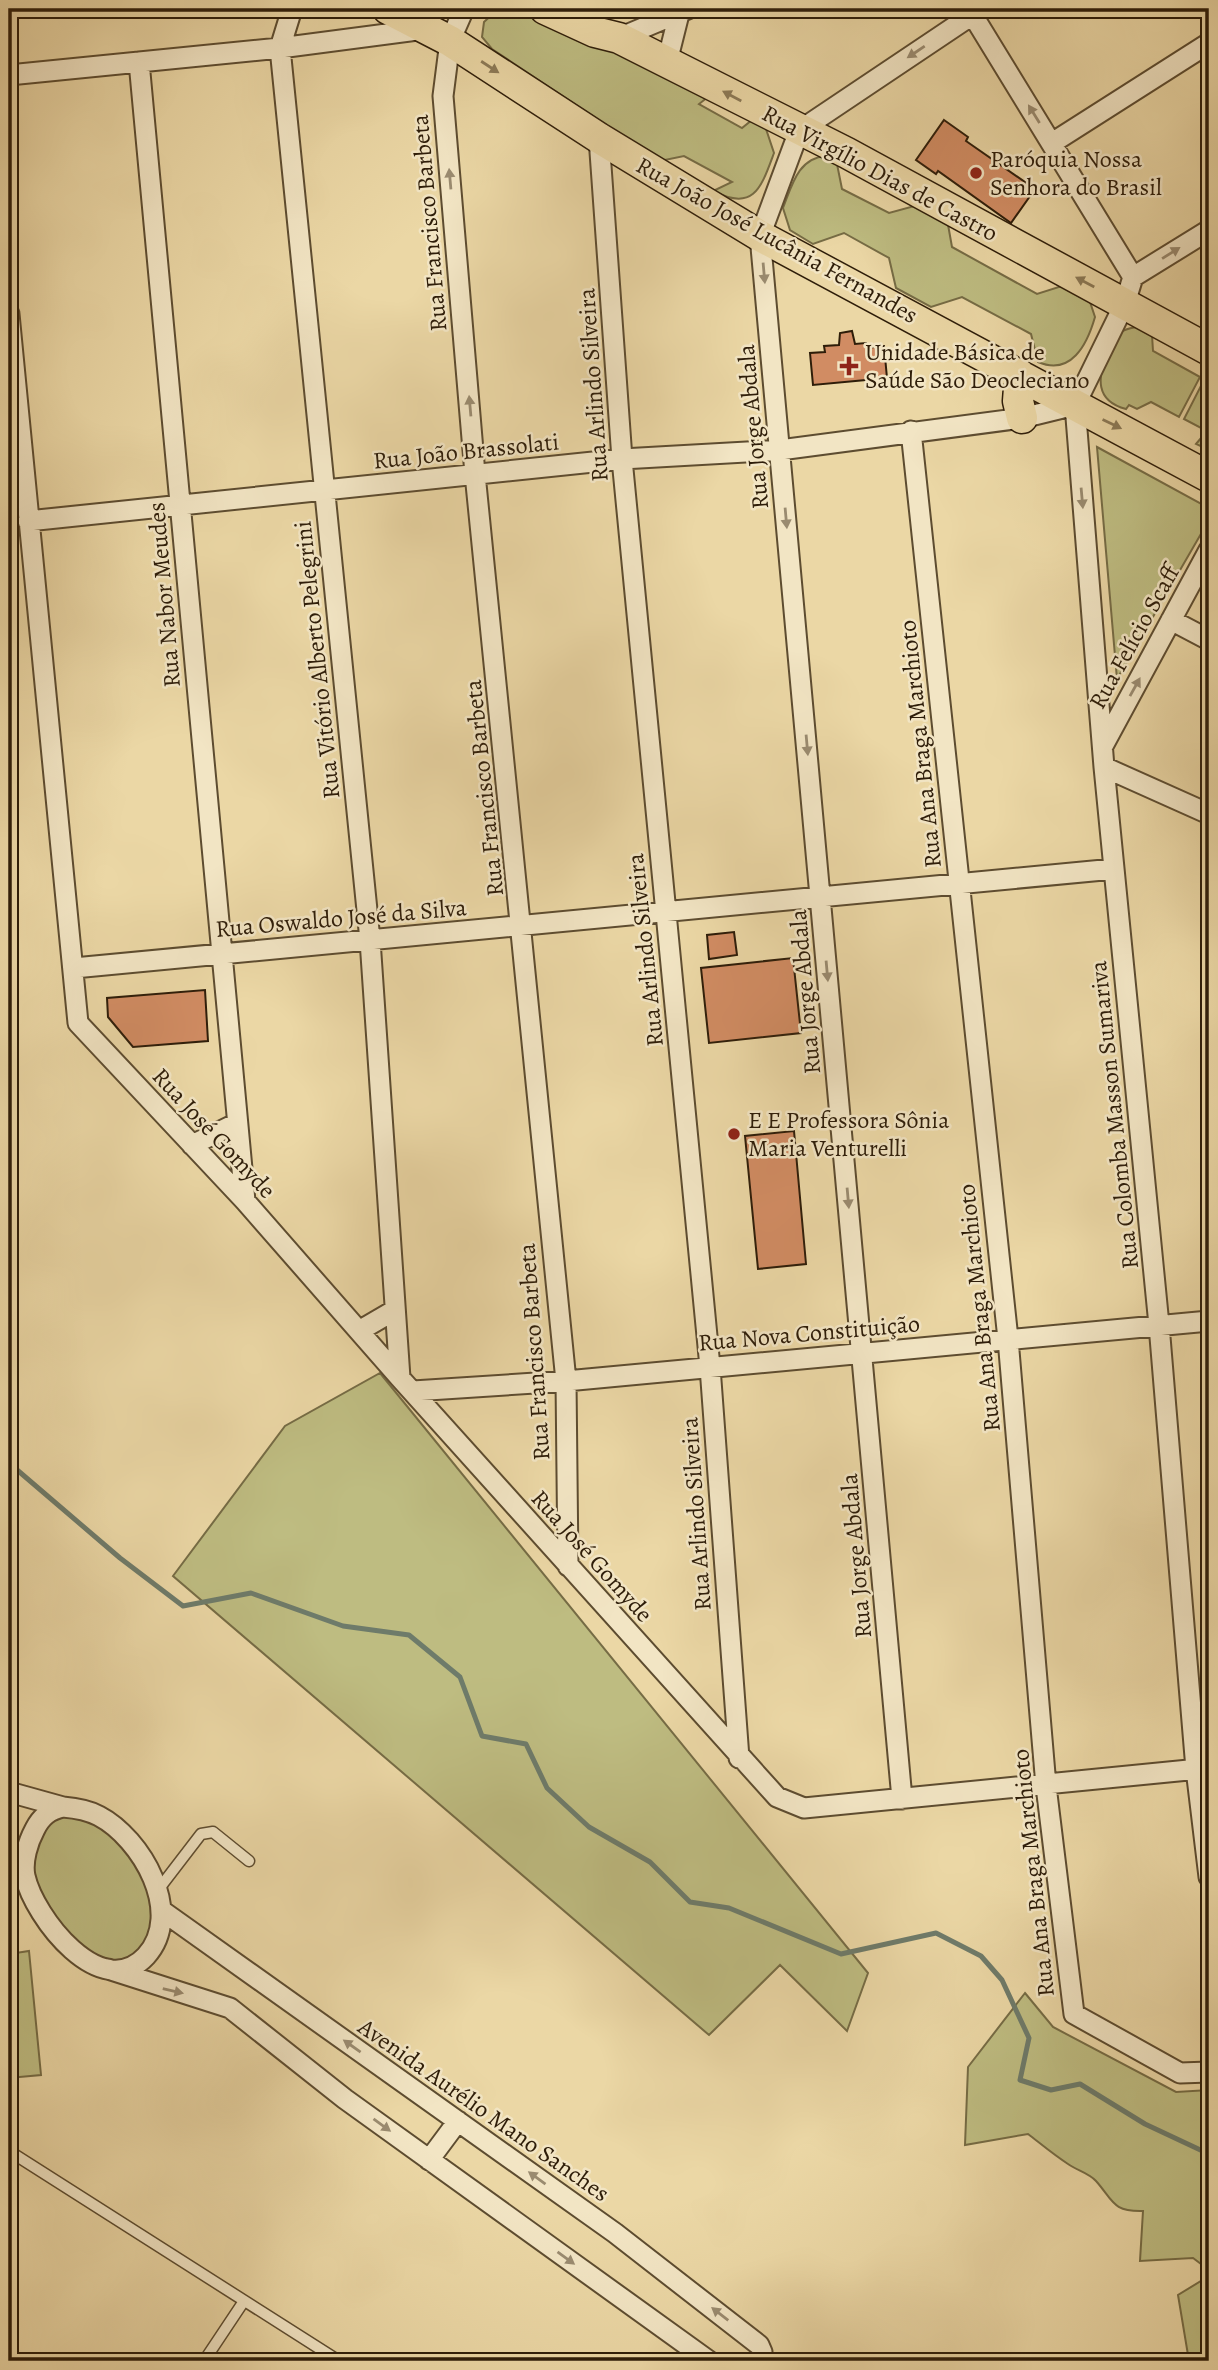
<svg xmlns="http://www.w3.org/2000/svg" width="1218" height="2370" font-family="Alegreya,serif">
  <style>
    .green { fill: #bebc81; stroke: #766c45; stroke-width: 2 }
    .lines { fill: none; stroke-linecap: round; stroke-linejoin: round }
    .stream { stroke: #6e7b6a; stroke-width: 5 }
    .building { fill: #d18c63; stroke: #2e1d09; stroke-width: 2 }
    .lane-casing { stroke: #5d4c30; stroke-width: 13 }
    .street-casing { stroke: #5d4c30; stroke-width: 23 }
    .primary-casing { stroke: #2e1d09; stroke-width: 33 }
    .lane { stroke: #f2e5c4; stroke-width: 10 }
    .street { stroke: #f2e5c4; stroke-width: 19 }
    .primary { stroke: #ebd7a5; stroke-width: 30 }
    .oneway { fill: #9a8b70 }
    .oneway2 { fill: #8c7a57 }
    .poi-dot { fill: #8f2418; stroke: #f2e5c4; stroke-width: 2.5 }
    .labels { text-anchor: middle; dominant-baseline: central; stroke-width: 5; stroke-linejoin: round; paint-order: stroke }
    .poi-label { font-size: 24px; fill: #2e1d09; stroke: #f2e5c4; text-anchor: start }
    .street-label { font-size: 24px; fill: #2e1d09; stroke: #f2e5c4 }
  </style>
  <rect width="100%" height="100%" fill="#ebd7a5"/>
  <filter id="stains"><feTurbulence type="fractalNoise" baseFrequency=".00286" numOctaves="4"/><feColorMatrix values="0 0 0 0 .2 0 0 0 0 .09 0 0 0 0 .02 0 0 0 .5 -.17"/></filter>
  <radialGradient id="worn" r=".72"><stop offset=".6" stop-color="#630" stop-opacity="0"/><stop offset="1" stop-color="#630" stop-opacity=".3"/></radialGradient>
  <!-- green -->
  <path class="green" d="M498,9H513L559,30L645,61L713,93L699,104L742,128L752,120L765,126L774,153C761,188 754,212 713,191L732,182L684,156L660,161L492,49L482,37L484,22Z
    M826,156L836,159L842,189L889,213L918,205L947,219L952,247L1037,294L1065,285L1088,296L1095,317C1087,345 1071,376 1038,362L1031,334L962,297L931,307L896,288L889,258L844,233L813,244L790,230L783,208C792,185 798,158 826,156Z
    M1145,326V332L1152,335L1153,351L1200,377L1179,417L1151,402L1137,409L1129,405L1126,409C1095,401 1097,377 1108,353C1112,345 1115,336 1123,331C1130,327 1137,327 1145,326Z
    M1205,378L1209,381V450L1196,444L1207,431L1184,419Z
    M1097,447L1209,508V520L1117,679Z
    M380,1373L868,1973L847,2031L780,1965L709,2035L173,1576L285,1426Z
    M62,1811C111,1826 119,1838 145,1880C154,1895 159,1922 149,1936C145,1943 140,1954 133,1957C89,1980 36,1902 31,1864C28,1842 48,1824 62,1811Z
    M29,1951L41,2075L9,2078V1954Z
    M1025,1993L1053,2027L1176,2092L1209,2090V2270L1193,2258L1140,2261L1143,2211C1112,2212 1113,2200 1096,2181C1089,2173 1076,2170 1068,2164C1054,2155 1041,2144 1028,2134L965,2145L968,2067Z
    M1209,2276V2361H1189L1178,2295Z"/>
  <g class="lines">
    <!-- stream -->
    <path class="stream" d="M9,1463L120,1558L183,1606L251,1593L343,1626L409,1635L460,1677L482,1736L526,1744L547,1788L589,1827L650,1862L690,1902L729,1908L841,1954L936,1933L981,1956L1002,1980L1029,2038L1020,2080L1051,2090L1080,2084L1145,2124L1209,2154"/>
  </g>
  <!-- building -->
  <path class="building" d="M944,120L968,137L966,141L1035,189L1011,223L938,171L936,174L916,160Z
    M852,331L855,344L866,343L867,348L884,346L887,378L813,385L810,353L825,352L824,346L839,345L840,333Z
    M734,932L737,955L709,959L707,935Z
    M793,958L801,1033L709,1043L701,968Z
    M205,990L208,1041L133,1047L108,1017L107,998Z
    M794,1131L806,1264L758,1269L745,1136Z"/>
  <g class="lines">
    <!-- lane casing -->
    <g class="lane-casing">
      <path id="lane" d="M158,1890L201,1834L213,1832L249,1861
        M9,2151L339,2361
        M204,2361L244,2301"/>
    </g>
    <!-- street casing -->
    <g class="street-casing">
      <path id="street" d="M292,9L280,48L370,940L400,1378
        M464,9L450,41L443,96L475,474L566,1381L568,1566
        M969,9L1133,277
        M619,38L688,9
        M139,62L245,1201
        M667,62L679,14
        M9,75L280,48L425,29
        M599,138L622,459L710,1367L739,1758
        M1052,143L1209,43
        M1209,230L1133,277L1125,303L1075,405L1104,767L1159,1325L1196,1769L1209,1877
        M9,314L78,1023L245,1201L400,1378L777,1797L804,1808L1209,1768
        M911,431L1008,1339L1046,1786L1074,2014L1180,2073L1209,2072
        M28,521L622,459L780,450L1022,418L1075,405
        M1171,620L1209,640
        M1103,746L1209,550
        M1104,767L1209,814
        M74,968L1114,869
        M192,1145L237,1123
        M359,1331L395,1310
        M413,1391L566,1381L1209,1321
        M9,1792L63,1807
        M902,1799L760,236L799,131L981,9
        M63,1807C75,1808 88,1810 99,1816C141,1838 185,1913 146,1956C101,2004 34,1917 25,1876C22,1861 28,1842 35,1829C41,1817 49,1810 63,1807Z
        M161,1910L615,2233L759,2345L762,2352L758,2361
        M108,1969L230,2008L345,2099L709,2361
        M429,2160L458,2121"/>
    </g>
    <!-- primary casing -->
    <g class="primary-casing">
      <path id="primary" d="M388,9L450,41L599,138L760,236L1209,477
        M545,9L595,32L619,38L847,153L1209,350
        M1020,375L1018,401L1022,418"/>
    </g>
    <!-- lane -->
    <use href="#lane" class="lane"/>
    <!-- street -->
    <use href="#street" class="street"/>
    <!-- primary -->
    <use href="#primary" class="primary"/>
  </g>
  <!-- one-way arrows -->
  <defs><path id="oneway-solid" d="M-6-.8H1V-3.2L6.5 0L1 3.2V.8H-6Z" transform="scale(1.75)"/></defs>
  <g class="oneway">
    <use href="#oneway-solid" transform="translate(916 52) rotate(146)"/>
    <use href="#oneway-solid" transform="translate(1034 114) rotate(-122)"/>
    <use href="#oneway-solid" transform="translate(450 179) rotate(-95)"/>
    <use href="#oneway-solid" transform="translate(1171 253) rotate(-32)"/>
    <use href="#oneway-solid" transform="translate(764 273) rotate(85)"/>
    <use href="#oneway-solid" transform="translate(470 406) rotate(-95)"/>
    <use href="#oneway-solid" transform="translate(1082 498) rotate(85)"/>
    <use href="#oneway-solid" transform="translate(786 518) rotate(85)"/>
    <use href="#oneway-solid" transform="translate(1135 687) rotate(-61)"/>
    <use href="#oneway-solid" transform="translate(807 745) rotate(85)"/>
    <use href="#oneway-solid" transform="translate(827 971) rotate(85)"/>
    <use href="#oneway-solid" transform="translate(848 1198) rotate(85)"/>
    <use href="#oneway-solid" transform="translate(173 1991) rotate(13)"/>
    <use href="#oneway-solid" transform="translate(352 2046) rotate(-145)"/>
    <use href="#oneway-solid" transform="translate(382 2125) rotate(36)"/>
    <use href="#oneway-solid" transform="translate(537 2178) rotate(-144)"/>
    <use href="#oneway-solid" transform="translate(566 2258) rotate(36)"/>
    <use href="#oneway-solid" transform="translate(720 2314) rotate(-142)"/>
  </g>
  <g class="oneway2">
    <use href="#oneway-solid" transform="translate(490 67) rotate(33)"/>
    <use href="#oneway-solid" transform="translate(732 96) rotate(-152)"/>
    <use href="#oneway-solid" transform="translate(1085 282) rotate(-152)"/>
    <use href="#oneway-solid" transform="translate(1112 424) rotate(26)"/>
  </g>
  <!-- markers -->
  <g class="poi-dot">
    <circle cx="976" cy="173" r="7"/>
    <path d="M845.5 355.5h7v7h7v7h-7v7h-7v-7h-7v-7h7z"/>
    <circle cx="734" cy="1134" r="7"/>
  </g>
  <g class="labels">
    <!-- poi labels -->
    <g class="poi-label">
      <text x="990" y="159">Paróquia Nossa<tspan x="990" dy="28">Senhora do Brasil</tspan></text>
      <text x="865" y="352">Unidade Básica de<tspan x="865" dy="28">Saúde São Deocleciano</tspan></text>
      <text x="748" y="1120">E E Professora Sônia<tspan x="748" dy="28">Maria Venturelli</tspan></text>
    </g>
    <!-- street labels -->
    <g class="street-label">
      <text transform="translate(880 173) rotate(28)">Rua Virgílio Dias de Castro</text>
      <text transform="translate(429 223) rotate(-95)">Rua Francisco Barbeta</text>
      <text transform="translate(777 240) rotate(29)">Rua João José Lucânia Fernandes</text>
      <text transform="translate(593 385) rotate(-94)">Rua Arlindo Silveira</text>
      <text transform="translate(753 427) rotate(-95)">Rua Jorge Abdala</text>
      <text transform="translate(466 451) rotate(-6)">Rua João Brassolati</text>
      <text transform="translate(164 595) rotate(-95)">Rua Nabor Meudes</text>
      <text transform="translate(1134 637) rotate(-61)">Rua Felício Scaff</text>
      <text transform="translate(317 660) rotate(-96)">Rua Vitório Alberto Pelegrini</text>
      <text transform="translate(920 744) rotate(-96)">Rua Ana Braga Marchioto</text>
      <text transform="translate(484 788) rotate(-96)">Rua Francisco Barbeta</text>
      <text transform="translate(341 918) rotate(-5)">Rua Oswaldo José da Silva</text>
      <text transform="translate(645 950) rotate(-96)">Rua Arlindo Silveira</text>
      <text transform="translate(805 992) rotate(-95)">Rua Jorge Abdala</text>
      <text transform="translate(1114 1115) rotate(-96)">Rua Colomba Masson Sumariva</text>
      <text transform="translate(214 1133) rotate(47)">Rua José Gomyde</text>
      <text transform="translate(979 1308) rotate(-96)">Rua Ana Braga Marchioto</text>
      <text transform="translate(809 1333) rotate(-5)">Rua Nova Constituição</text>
      <text transform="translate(534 1352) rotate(-94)">Rua Francisco Barbeta</text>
      <text transform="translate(696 1514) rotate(-94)">Rua Arlindo Silveira</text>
      <text transform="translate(592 1556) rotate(48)">Rua José Gomyde</text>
      <text transform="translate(856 1556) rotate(-95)">Rua Jorge Abdala</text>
      <text transform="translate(1033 1873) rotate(-96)">Rua Ana Braga Marchioto</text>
      <text transform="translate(484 2110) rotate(35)">Avenida Aurélio Mano Sanches</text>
    </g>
  </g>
  <!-- margin -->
  <rect width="1218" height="2370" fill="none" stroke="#ebd7a5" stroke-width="35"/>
  <rect x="10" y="10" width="1197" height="2349" fill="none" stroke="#2e1d09" stroke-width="3.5"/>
  <rect x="18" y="18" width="1183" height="2335" fill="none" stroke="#2e1d09" stroke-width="2"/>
  <rect width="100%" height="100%" filter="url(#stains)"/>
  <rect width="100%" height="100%" fill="url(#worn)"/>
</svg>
